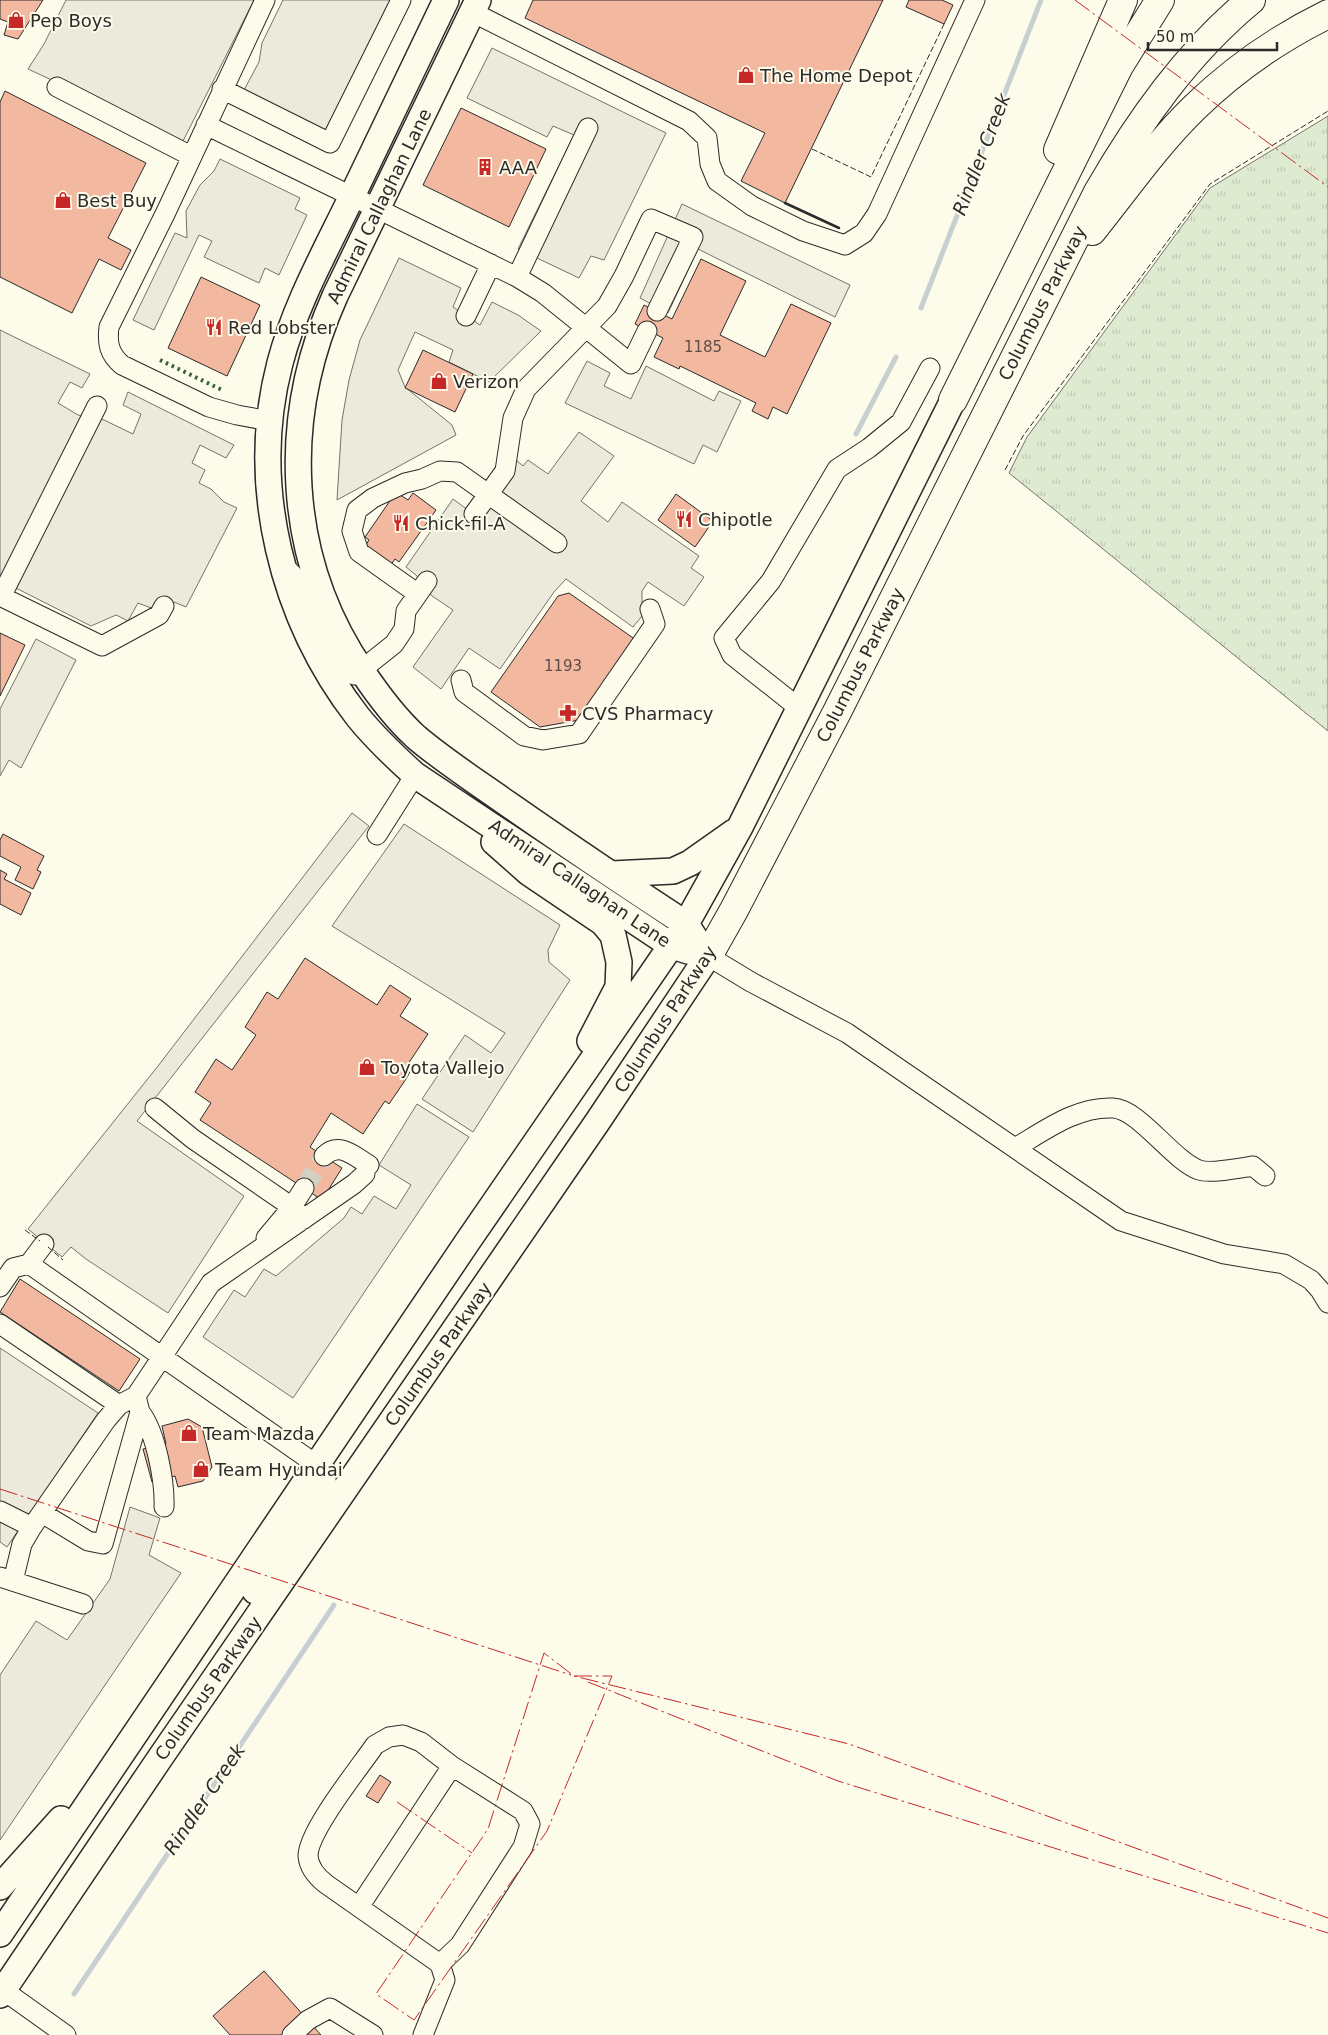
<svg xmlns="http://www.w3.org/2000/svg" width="1328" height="2035" font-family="'DejaVu Sans',sans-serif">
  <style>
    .grass { fill: url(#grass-tufts); stroke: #74746e }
    .parking { fill: #eceadb; stroke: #74746e }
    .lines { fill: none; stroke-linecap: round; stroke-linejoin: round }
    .stream { stroke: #c7d0d0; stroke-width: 5 }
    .building { fill: #f2b8a0; stroke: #2b2b2b }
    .minor-tunnel { stroke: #d3d1c4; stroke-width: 19; stroke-dasharray: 19 9; stroke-linecap: butt }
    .minor-casing { stroke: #2b2b2b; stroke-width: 21 }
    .major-casing { stroke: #2b2b2b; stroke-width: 28 }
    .highway-casing { stroke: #2b2b2b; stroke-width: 30 }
    .minor { stroke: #fdfbea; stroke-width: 19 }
    .major { stroke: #fdfbea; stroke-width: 25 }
    .highway { stroke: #fdfbea; stroke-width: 28 }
    .hedge { stroke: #34623c; stroke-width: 4; stroke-dasharray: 2.5 4; stroke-linecap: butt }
    .fence { stroke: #2b2b2b; stroke-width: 1; stroke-dasharray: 6 2.5; stroke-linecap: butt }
    .wall { stroke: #2b2b2b; stroke-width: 2.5 }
    .power { stroke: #c62828; stroke-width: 1; stroke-dasharray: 18 4 2.5 4; stroke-linecap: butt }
    .labels { text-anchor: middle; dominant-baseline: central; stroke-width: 4; stroke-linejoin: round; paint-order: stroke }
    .number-label { font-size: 15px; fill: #5d4e48 }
    .poi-label { font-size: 18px; fill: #2b2b2b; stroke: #fdfbea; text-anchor: start }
    .street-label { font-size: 18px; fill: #2b2b2b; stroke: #fdfbea }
    .water-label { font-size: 19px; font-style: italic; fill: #2b2b2b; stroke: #fdfbea }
  </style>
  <defs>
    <pattern id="grass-tufts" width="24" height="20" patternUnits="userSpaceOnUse" patternTransform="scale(1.25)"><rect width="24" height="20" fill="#deebd1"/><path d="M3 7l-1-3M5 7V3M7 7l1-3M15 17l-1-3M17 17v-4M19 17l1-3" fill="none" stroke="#bfcab4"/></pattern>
  </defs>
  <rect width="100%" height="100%" fill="#fdfbea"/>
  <!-- grass -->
  <path class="grass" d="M1328,116V731L1009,473L1027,437L1210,188Z"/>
  <!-- parking -->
  <path class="parking" d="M66,0H254L183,141L28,69L44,44Z
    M283,0H390L325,131L244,90L259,62L262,43Z
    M492,48L666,133L604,260L591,256L579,278L518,249L574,135L553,126L547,137L467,98Z
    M220,159L300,198L295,209L307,215L279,275L265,268L259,283L204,257L212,241L199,235L154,330L133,320L175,233L187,238L186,211L200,185L214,171Z
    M682,204L850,285L835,317L698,249L668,313L640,298Z
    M399,258L461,288L453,307L480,325L492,302L518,315L541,331L489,382L449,362L453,350L415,332L398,370L405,387L452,425L456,435L337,500L342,420L349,380L360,340Z
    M0,330L90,374L82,388L70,382L58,403L78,415L104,420L133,434L141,414L123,405L128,392L234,445L226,458L200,445L192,463L205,470L199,483L211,489L224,502L237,508L186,607L174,602L151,608L138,603L128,621L116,615L91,626L0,580Z
    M587,361L610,373L604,386L631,399L646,366L714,401L719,391L741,401L717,452L703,445L694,464L565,403Z
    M579,432L614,456L581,501L608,522L622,502L699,556L691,568L704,577L684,606L648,582L642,591V616L633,627L566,579L554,592L500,669L469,648L441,689L413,667L453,610L432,596L416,575L406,567L453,499L476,516L515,459L523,466L528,460L548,474Z
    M36,639L76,660L21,768L9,760L0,776V709Z
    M352,813L369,826L137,1121L244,1196L168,1313L86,1259L71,1247L62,1257L28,1229L158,1066Z
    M404,824L560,925L548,950L549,962L570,980L473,1132L422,1099L465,1035L491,1053L505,1033L332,926Z
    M417,1104L469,1137L293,1398L203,1337L234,1290L245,1297L264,1269L276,1276L344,1218L351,1207L362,1214L374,1196L396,1209L411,1185L379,1165Z
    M0,1348L98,1413L7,1547L0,1542Z
    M130,1507L160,1518L149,1555L181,1573L0,1840V1675L36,1621L67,1640L110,1579Z"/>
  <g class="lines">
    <!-- stream -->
    <path class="stream" d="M921,308L1041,0
      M856,434L896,357
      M74,1994L334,1605"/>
  </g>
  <!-- building -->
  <path class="building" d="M0,0H43L18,39L4,35L8,22L0,19Z
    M533,0H883L785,203L741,181L765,133L525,18Z
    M909,0H942L953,5L944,24L906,7Z
    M5,91L146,163L108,238L131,250L121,270L99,259L72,313L0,277V102Z
    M461,108L546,149L509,227L423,185Z
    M701,259L746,281L720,335L765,357L791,304L831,323L787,414L773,407L768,419L752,411L756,403L680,366L679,369L654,357L663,338L635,324L644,305L672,319Z
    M201,277L260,305L227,376L168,348Z
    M423,350L473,374L455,412L405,388Z
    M396,492L408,500L413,493L436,510L399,562L395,559L390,566L364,548L369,540L365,537Z
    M676,494L713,521L695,547L658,520Z
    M569,593L636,640L579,720L540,727L491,692L558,596Z
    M0,633L25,645L0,696Z
    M3,834L44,856L37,870L41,872L33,889L15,880L21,867L0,856V840Z
    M0,870L7,874L4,879L31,893L21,915L0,904Z
    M305,958L377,1005L390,985L411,999L400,1016L428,1034L406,1067L411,1070L406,1079L389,1104L385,1101L363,1134L331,1113L310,1147L342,1168L322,1200L200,1120L211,1103L195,1092L216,1059L232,1070L256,1035L245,1027L267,992L278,999Z
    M20,1279L140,1359L119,1391L0,1312Z
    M188,1419L202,1427L212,1467L203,1481L178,1487L175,1476L152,1482L143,1449L166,1444L162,1426Z
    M380,1775L391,1782L378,1803L366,1796Z
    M264,1971L321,2035H230L213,2016Z"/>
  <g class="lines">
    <!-- minor-tunnel -->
    <path class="minor-tunnel" d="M304,1188L324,1156"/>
    <!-- minor casing -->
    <g class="minor-casing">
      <path id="minor" d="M265,0L166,212L109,327C107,343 109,354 122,365L209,407L237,415L270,421
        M472,12L689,121L707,138L710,164L717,181L752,206L803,231L845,245L864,233L877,214L975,0
        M57,87L191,156
        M222,89L330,143L401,0
        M206,125L517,277L543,293L631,364L647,331
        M517,277L588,128
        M466,316L491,264
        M474,514L505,471L513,418L526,389L607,306L624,276L651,219L693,237L657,311
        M286,568L300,582L318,623L344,672L355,675L394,644L404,629L406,611L427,581
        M418,594L359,552L352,531L357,510L373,498L405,483L422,479L440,471L457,472L557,543
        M0,596L102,646L159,615L164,606
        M1,597L97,406
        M461,680L464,692L524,736L543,740L579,734L655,624L650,609
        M799,708L732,655L724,638L771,581L837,469L869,448L901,422L930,368
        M377,835L415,775
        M708,956L751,982L847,1033L1121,1221L1224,1254L1284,1264L1311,1280L1320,1290L1328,1303
        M155,1108L193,1139L292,1207L304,1219
        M1015,1148C1044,1131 1077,1106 1113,1108C1139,1109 1172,1160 1199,1170C1210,1174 1240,1168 1253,1166L1265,1176
        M324,1156C339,1141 354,1156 369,1165
        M266,1238L292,1207L304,1188
        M29,1264L317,1465
        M0,1287L13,1268L29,1264L44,1244
        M0,1324L119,1405
        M140,1412C156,1432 165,1482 164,1507
        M0,1511L32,1527
        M42,1513L88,1541L103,1544L140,1412L136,1396L211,1283L354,1184L365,1174
        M0,1577L83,1604
        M13,1581L22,1544L32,1527L106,1420L119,1405L136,1396
        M359,1907L452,1766
        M3,1990L66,2035
        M292,2035L308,2020L330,2008L373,2035
        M423,2035L445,1980L440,1964L326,1884C317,1877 309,1868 308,1856C308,1831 360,1767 375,1745L389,1737L403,1735L421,1742L452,1766L523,1811L530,1824L523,1847L460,1945L440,1964"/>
    </g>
    <!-- major casing -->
    <g class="major-casing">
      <path id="major" d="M446,0C414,66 383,132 351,198C325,252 295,305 280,363C248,485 282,619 358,717C375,738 395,757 415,775L672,946L688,951
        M478,0L335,296C280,419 285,558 362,671C378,695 394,717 416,737C444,761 477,782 508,804C567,845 626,885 686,924L695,938
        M494,842L529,873L603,923L613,935L619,962L618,987L590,1041
        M612,874L673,871L690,863L734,832
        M255,1591L323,1486V1472L318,1466
        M0,1887L61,1819
        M0,1934L468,1241L686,924L740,827L953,400
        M0,1995L160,1758L598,1121L708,956"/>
    </g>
    <!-- highway casing -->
    <g class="highway-casing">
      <path id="highway" d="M1058,150L1123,0
        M1092,231C1125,190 1156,145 1194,108C1233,70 1279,38 1328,14
        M953,400L1119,66L1160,0
        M708,956L734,910L837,712L1098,192C1139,121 1187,53 1251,0"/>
    </g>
    <!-- minor -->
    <use href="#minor" class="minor"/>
    <!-- major -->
    <use href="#major" class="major"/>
    <!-- highway -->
    <use href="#highway" class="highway"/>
    <!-- hedge -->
    <path class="hedge" d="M160,360L222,390"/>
    <!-- fence -->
    <path class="fence" d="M812,149L871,177L945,22
      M1005,470L1023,436L1210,184L1328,111
      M25,1230L40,1241
      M48,1247L63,1260"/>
    <!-- wall -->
    <path class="wall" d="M785,203L839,228"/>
    <!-- power -->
    <path class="power" d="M1075,0L1328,187
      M0,1489L571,1675
      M574,1676H612L547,1831L414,2020L376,1994L488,1829L544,1653L574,1676L849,1744L1328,1918
      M588,1682L838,1781L1328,1933
      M397,1802L472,1853"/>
  </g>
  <!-- icons -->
  <defs>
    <g id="shop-bare" transform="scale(1.35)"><path d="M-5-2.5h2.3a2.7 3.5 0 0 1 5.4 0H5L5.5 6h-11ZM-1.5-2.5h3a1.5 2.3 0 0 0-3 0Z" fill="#c62828" stroke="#fdfbea" stroke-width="2.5" paint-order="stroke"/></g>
    <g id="building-bare" transform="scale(1.35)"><path d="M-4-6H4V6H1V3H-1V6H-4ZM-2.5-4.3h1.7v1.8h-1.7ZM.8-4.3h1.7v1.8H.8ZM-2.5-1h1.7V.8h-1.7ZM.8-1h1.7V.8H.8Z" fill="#c62828" stroke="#fdfbea" stroke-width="2.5" paint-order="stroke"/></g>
    <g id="restaurant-bare" transform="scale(1.35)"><path d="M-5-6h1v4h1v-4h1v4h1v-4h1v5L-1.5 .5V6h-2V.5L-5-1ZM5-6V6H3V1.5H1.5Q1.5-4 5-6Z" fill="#c62828" stroke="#fdfbea" stroke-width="2.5" paint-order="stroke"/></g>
    <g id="pharmacy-bare" transform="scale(1.35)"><path d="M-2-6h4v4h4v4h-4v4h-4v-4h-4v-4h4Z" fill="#c62828" stroke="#fdfbea" stroke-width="2.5" paint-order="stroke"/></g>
  </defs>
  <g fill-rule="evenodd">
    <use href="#shop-bare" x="16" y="20"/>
    <use href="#shop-bare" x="746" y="75"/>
    <use href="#building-bare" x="485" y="167"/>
    <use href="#shop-bare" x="63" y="200"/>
    <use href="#restaurant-bare" x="214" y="327"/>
    <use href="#shop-bare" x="439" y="381"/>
    <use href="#restaurant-bare" x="684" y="519"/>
    <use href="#restaurant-bare" x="401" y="523"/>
    <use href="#pharmacy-bare" x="568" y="713"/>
    <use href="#shop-bare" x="367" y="1067"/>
    <use href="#shop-bare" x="189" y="1433"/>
    <use href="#shop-bare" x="201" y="1469"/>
  </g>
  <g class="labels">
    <!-- number labels -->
    <g class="number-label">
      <text x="703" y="347">1185</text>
      <text x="563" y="666">1193</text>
    </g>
    <!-- poi labels -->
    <g class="poi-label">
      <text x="30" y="20">Pep Boys</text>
      <text x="760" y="75">The Home Depot</text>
      <text x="499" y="167">AAA</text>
      <text x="77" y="200">Best Buy</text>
      <text x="228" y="327">Red Lobster</text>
      <text x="453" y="381">Verizon</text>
      <text x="698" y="519">Chipotle</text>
      <text x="415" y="523">Chick-fil-A</text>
      <text x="582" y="713">CVS Pharmacy</text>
      <text x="381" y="1067">Toyota Vallejo</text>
      <text x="203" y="1433">Team Mazda</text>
      <text x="215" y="1469">Team Hyundai</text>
    </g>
    <!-- street labels -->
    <g class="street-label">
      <text transform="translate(379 206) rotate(-64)">Admiral Callaghan Lane</text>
      <text transform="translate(1042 303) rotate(-63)">Columbus Parkway</text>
      <text transform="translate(860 665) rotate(-63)">Columbus Parkway</text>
      <text transform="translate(580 883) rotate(34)">Admiral Callaghan Lane</text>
      <text transform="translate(665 1019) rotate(-57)">Columbus Parkway</text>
      <text transform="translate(438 1354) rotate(-55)">Columbus Parkway</text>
      <text transform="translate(208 1688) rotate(-55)">Columbus Parkway</text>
    </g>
    <!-- water labels -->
    <g class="water-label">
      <text transform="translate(981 154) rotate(-69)">Rindler Creek</text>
      <text transform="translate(204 1799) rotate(-56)">Rindler Creek</text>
    </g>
  </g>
  <!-- scale -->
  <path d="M1148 42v8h129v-8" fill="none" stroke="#2b2b2b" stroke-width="2.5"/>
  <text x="1156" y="42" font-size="15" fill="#2b2b2b" stroke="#fdfbea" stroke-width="4" paint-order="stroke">50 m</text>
</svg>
